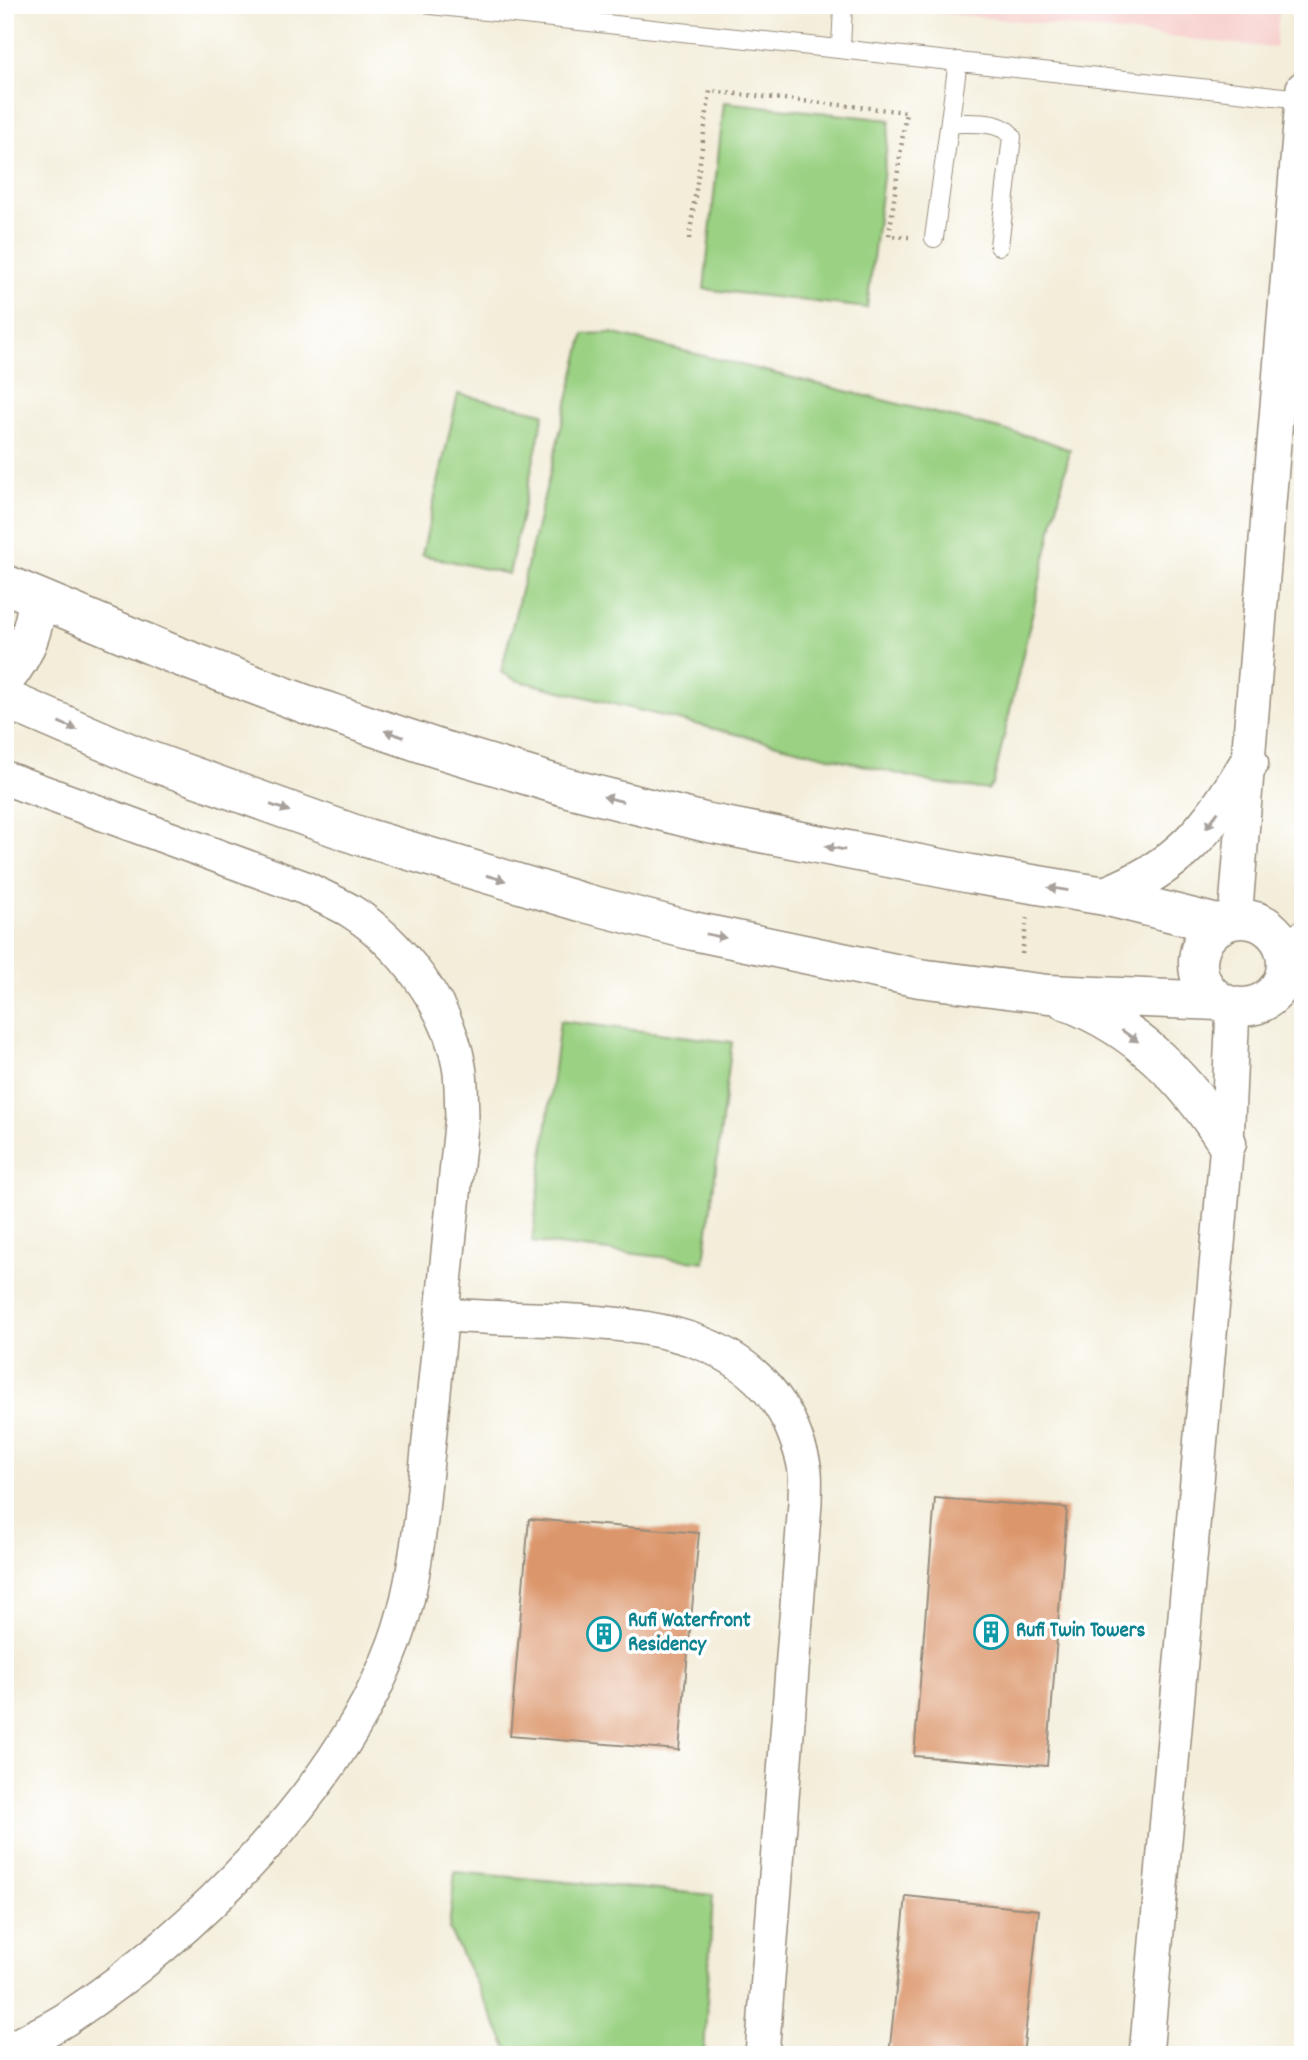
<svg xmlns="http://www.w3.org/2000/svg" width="1308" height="2060" font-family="Dekko,sans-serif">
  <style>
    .built { fill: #f7d0ce }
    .green { fill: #9ad182; stroke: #6a7e50; stroke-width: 2 }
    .building { fill: #dc966c }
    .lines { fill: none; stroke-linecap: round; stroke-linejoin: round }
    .service-casing { stroke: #978c7c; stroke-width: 20 }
    .minor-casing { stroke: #978c7c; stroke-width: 36 }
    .tertiary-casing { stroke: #978c7c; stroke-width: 41 }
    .path { stroke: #978c7c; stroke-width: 4.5; stroke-dasharray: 2 5; stroke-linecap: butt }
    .service { stroke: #fff; stroke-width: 18 }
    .minor { stroke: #fff; stroke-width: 33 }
    .tertiary { stroke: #fff; stroke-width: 38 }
    .oneway { fill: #a79f9a }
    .labels { text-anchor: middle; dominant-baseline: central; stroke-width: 7; stroke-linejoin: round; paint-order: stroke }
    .culture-label { font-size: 21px; font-weight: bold; fill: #0d838f; stroke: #fff; text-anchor: start }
  </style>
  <rect width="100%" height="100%" fill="#fff"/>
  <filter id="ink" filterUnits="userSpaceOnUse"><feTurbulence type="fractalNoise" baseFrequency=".0143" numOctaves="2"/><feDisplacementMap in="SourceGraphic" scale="14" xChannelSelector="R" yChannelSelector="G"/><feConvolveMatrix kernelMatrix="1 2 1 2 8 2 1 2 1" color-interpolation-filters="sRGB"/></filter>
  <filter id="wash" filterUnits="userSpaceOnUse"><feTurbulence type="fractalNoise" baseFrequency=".00686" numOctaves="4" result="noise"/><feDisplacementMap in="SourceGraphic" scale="28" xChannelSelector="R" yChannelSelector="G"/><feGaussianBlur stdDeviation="1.57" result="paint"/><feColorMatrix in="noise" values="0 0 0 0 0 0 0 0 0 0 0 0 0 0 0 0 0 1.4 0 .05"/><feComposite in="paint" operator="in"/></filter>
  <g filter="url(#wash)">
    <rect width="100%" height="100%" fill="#f3edd9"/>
    <!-- built -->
    <path class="built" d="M864,5H1280L1275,48Z"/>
    <!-- green -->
    <path class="green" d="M724,102L890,120L867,308L704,289Z
      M611,333L1044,440L1070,450L993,784L988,790L935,783L516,680L501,672L584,334Z
      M458,394L544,413L509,574L422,555Z
      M560,1021L732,1042L704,1262L532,1242Z
      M455,1872L713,1895L704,2055H511L449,1929Z"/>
    <g id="blocks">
      <!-- building -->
      <path class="building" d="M935,1498L1067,1508L1047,1766L914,1756Z
        M529,1519L699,1533L679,1750L510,1736Z
        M906,1896L1039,1910L1023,2055H889Z"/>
    </g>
  </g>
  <g filter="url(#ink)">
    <use href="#blocks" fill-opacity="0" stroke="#978c7c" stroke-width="2"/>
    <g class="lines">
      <!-- service casing -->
      <g class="service-casing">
        <path id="service" d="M431,5L1302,99
          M841,48L843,5
          M950,123C968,124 1002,119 1012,137L999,246
          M934,238L958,61
          M1293,935L1303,928"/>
      </g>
      <!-- minor casing -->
      <g class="minor-casing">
        <path id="minor" d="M5,778L305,888C320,896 335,902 349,910C400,942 449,1006 459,1066C462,1082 461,1099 462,1115L421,1520C415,1562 409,1604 394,1644C339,1791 195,1933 66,2019C47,2031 25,2041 5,2051
          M1235,920L1303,88
          M442,1315C481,1317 520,1319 559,1320C647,1325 744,1332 789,1421C796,1437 803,1454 805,1472C806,1482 805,1493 805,1503L762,2055
          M1146,2055L1227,1143L1233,1007"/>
      </g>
      <!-- tertiary casing -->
      <g class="tertiary-casing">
        <path id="tertiary" d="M5,584L175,655L305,704L436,748L569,788L704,822L971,874L1105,896L1221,925
          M5,679C26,654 34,629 38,598
          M5,699L142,758L360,836L581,902L693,931L919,978L1048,994L1218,1001
          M1105,896C1181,866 1207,830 1249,763
          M1198 963a44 44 0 1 1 88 0a44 44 0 1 1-88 0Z
          M1066,1001C1138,1029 1186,1079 1227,1143"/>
      </g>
      <!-- path -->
      <path class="path" d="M689,239L710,91L906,112L889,236L909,237
        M1022,954L1027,918"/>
      <!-- service -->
      <use href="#service" class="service"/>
      <!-- minor -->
      <use href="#minor" class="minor"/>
      <!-- tertiary -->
      <use href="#tertiary" class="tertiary"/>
    </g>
    <!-- one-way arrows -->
    <defs><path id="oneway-solid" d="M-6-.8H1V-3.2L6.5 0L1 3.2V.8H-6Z" transform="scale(1.75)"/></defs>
    <g class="oneway">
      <use href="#oneway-solid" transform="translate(68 726) rotate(23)"/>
      <use href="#oneway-solid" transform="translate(394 734) rotate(-161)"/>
      <use href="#oneway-solid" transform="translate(613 799) rotate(-166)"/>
      <use href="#oneway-solid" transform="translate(280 808) rotate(19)"/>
      <use href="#oneway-solid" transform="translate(1212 820) rotate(127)"/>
      <use href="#oneway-solid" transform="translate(835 848) rotate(-169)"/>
      <use href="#oneway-solid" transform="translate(496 878) rotate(16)"/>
      <use href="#oneway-solid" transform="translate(1058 889) rotate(-171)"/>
      <use href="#oneway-solid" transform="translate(716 936) rotate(12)"/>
      <use href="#oneway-solid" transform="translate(1130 1036) rotate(35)"/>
    </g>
  </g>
  <!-- icons -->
  <defs>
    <g id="building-ring" transform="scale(1.75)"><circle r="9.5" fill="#fff" stroke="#0f9aa8" stroke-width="1.5"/><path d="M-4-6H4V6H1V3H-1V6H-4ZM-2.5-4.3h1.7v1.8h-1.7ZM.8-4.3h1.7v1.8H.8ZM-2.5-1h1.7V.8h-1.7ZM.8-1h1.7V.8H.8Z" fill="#0f9aa8"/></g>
  </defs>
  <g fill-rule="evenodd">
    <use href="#building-ring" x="991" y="1632"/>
    <use href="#building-ring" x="604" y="1634"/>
  </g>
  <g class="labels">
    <!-- culture labels -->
    <g class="culture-label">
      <text x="628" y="1622">Rufi Waterfront<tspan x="628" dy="24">Residency</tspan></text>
      <text x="1016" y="1632">Rufi Twin Towers</text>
    </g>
  </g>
  <!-- margin -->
  <rect width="1308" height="2060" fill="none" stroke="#fff" stroke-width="28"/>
</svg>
